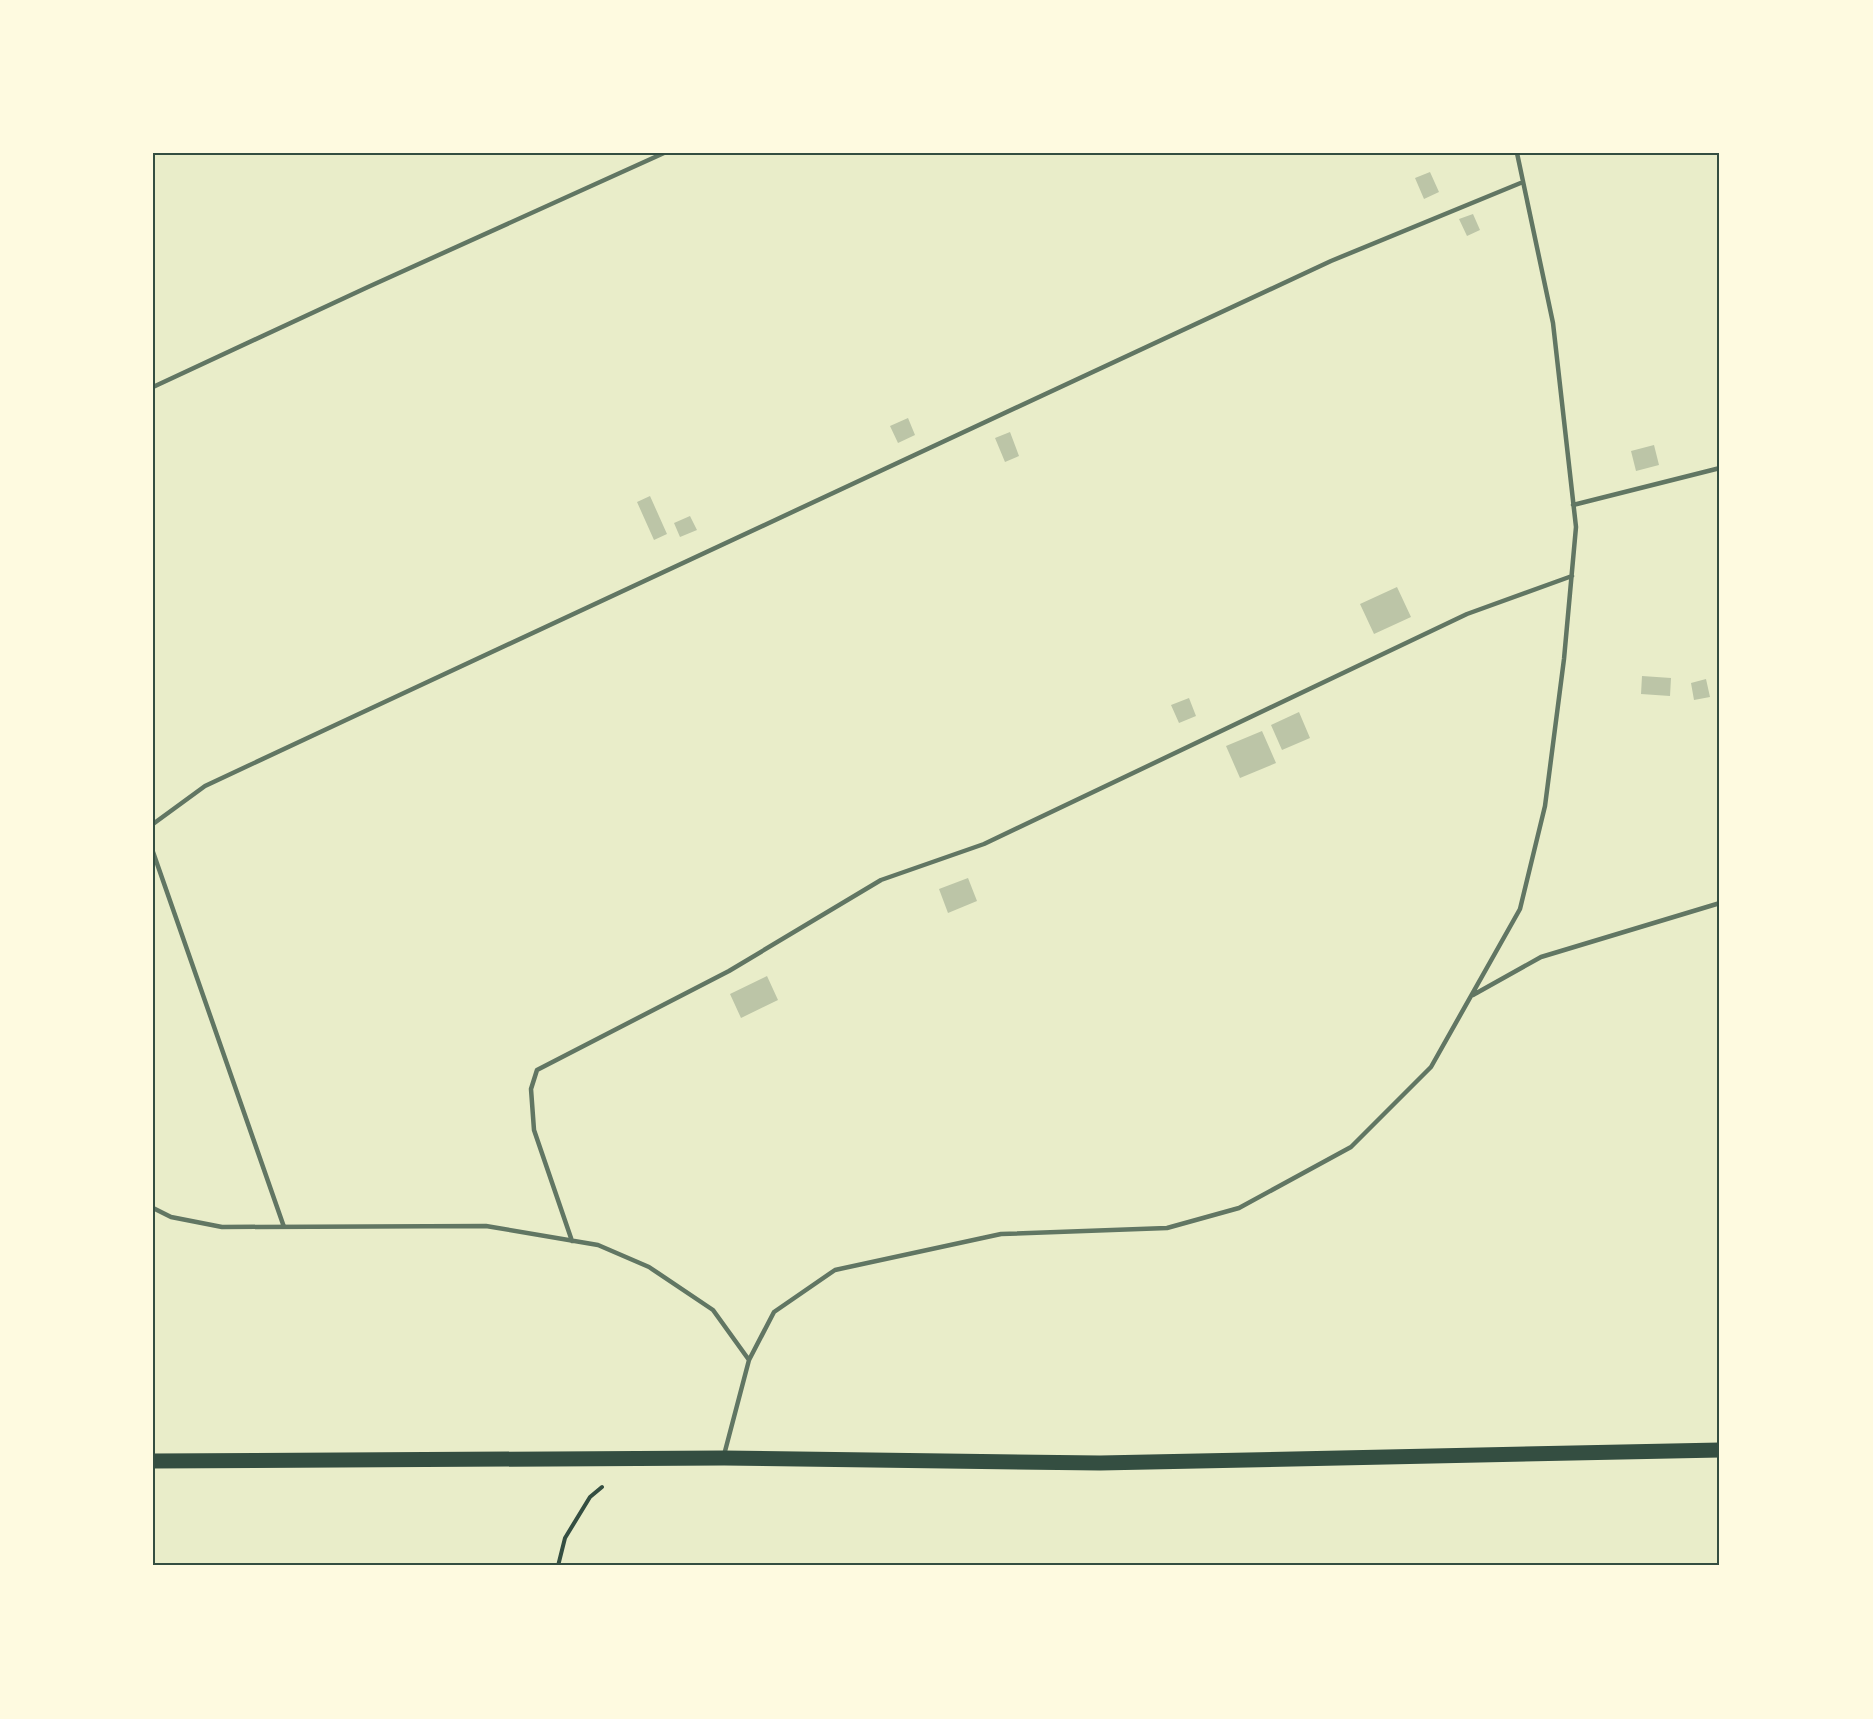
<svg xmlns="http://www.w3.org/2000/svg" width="1873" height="1719" font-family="'Crimson Pro',serif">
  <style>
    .building { fill: #bcc5a7 }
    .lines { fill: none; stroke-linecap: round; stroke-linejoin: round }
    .path { stroke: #344e41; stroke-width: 4 }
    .service { stroke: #617663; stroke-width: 4.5 }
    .primary { stroke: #344e41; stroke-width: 15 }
    .neatline { fill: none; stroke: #344e41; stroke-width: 2 }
  </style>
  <rect width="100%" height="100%" fill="#e9edc9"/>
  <!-- building -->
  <path class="building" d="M1430,172L1439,192L1424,199L1415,178Z
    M1473,214L1480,230L1467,236L1459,219Z
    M908,418L915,435L898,443L890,426Z
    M1010,432L1019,456L1005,462L995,438Z
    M1654,445L1659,465L1636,471L1631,451Z
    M650,496L667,534L654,540L637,502Z
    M690,516L697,530L680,537L674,523Z
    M1397,587L1411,617L1374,634L1360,604Z
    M1642,676L1671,678L1670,696L1641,694Z
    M1706,679L1710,697L1694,700L1691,683Z
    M1189,698L1196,716L1179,723L1171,705Z
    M1299,712L1310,738L1282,750L1271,725Z
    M1262,731L1276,763L1240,778L1226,746Z
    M968,878L977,901L948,913L939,889Z
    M767,976L778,1000L741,1018L730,994Z"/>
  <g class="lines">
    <!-- path -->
    <path class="path" d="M558,1566L565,1538L590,1497L602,1487"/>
    <!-- service -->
    <path class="service" d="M153,387L368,287L664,153
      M1573,505L1720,468
      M153,824L205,786L346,720L1331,261L1523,182
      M153,852L284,1227
      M1473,995L1541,957L1720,903
      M153,1208L171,1217L222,1227L486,1226L598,1245L649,1267L713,1310L749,1360
      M572,1241L534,1130L531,1089L537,1070L729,971L881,880L984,844L1467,614L1572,576
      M724,1455L749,1360L774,1312L835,1270L1001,1234L1167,1228L1239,1208L1351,1147L1431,1067L1520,909L1545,806L1564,659L1576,527L1553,323L1517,153"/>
    <!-- primary -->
    <path class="primary" d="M153,1461L724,1458L1100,1463L1720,1450"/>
  </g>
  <!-- border -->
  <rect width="1873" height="1719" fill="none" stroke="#fefae0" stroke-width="309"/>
  <rect x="154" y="154" width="1564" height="1410" class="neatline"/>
</svg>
